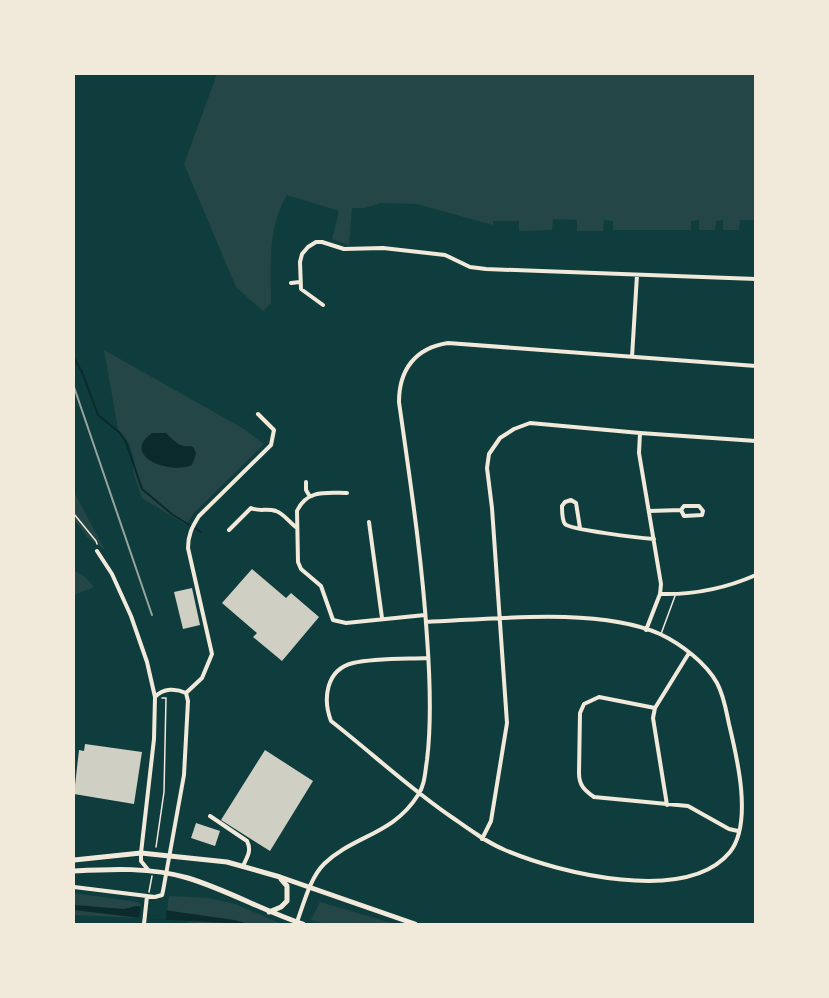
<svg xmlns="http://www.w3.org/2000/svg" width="829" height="998" font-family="Manrope,sans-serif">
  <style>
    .green { fill: #244646 }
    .water { fill: #0a2a2b }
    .pier { fill: #0f3d3e }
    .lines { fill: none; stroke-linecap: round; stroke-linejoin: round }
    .stream { stroke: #0a2a2b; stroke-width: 2 }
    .building { fill: #cfcfc3 }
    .path { stroke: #f1e9da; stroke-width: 1.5 }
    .service { stroke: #f1e9da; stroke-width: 1.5 }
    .minor { stroke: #f1e9da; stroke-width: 4 }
    .secondary { stroke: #f1e9da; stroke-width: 5 }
    .rail { stroke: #97a49c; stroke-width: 2 }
  </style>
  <rect width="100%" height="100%" fill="#0f3d3e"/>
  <!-- green -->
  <path class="green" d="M217,74H755V220H740L739,230H723V220L716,221L715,230H699V220L691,221V230H613V221L604,220L603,231H577V220L553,219L552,230L519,231V221H493V225L417,204L380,203L365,208H352L349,245L332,239L339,211L287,195C267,228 271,267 271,303L263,311L236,287L184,164Z
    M104,350L244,429L264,444L193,514L186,525L142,498L133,472L134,459L129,443L118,429Z
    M74,492L105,550L87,537L74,519Z
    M74,570L85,577L94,587L74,595Z
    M74,893L137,902L141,904L140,918L74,915Z
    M169,896L209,898L235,904L282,924H199L187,921L166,919Z
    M320,902L395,924H326L311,920Z"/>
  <!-- water -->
  <path class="water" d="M152,433H166C174,441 180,448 191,446L194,448L196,454L192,465C170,475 120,456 152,433Z
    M74,905L124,909L136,906L234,920L249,924L149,919L74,910Z"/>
  <!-- pier -->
  <path class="pier" d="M141,904L167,907L166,920L139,918Z"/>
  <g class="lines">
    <!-- stream -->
    <path class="stream" d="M74,358L82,372L98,415L120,433L126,442L142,489L173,515L201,532"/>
  </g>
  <!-- building -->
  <path class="building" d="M252,569L286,598L291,593L319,617L282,661L253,637L257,633L222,603Z
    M192,588L200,625L183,629L174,592Z
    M85,744L142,752L134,804L74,794L79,750L84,751Z
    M265,750L313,781L270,851L221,820Z
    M196,823L220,831L215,846L191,838Z"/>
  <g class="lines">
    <!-- path -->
    <path class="path" d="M74,514L96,541L97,544
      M156,847L164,792L166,698H162
      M149,892L152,876"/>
    <!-- service -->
    <path class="service" d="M661,634L675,596"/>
    <!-- minor -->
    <path class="minor" d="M291,283L300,282
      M323,305L301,289L300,262L302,254L308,247L316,242H322L344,249L383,248L445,255L470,267L486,269L756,279
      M632,357L637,275
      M640,433L639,453L661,584L660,594L646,630
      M306,482V490L309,495
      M347,493C327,493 307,489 297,511L298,562L301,569L321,586L333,620L346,623L425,615
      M649,511L681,510L684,506H699L703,511L702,515L684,516L681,510
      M369,522L382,618
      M580,528L576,503L571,500L565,502L562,506C562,511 562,520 565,524C570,530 642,538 654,539
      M229,530L251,508C259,512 267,508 276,511C284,514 289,522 296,527
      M97,551L112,574L131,616L147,662L155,697L154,739L141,853V861L149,871
      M660,594C694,595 724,589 756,575
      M426,622C494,619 598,607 660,634C681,644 706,663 717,683C724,696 726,710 729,724C737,757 753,823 730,852C687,905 558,873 505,850C486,842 470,830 453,818C410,789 372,753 331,721C323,700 325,670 353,663C375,658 405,659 428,658
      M186,693L202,678L212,654L188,548C188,535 192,527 199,516L271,445L274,430L258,414
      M655,708L599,697L584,704L580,713L579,773C579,785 584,790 594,797L688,806L729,829L738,831
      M667,805L653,718L655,708L689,653
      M210,816L247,841C252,851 247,857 243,866
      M482,839L491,821L507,723L492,508L487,468L489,454L500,438L514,429L530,423L640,433L756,441
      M74,887L155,897L162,895L163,891L184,775L188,701L186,693C176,688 163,688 155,697
      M297,922C304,903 310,878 324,864C354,835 393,835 418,795C425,785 425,772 427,760C432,720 430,678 427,637C422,558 410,480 399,402C399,370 415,348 448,343L756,366
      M144,924L147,896"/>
    <!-- secondary -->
    <path class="secondary" d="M74,860L141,853L227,862L280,877L415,924
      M74,871C111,869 151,867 188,878C227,890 264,911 303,924
      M269,912L281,907L287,901V886L281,879"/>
    <!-- rail -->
    <path class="rail" d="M74,387L152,615"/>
  </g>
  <!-- border -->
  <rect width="829" height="998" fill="none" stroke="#f1e9da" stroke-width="150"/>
</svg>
